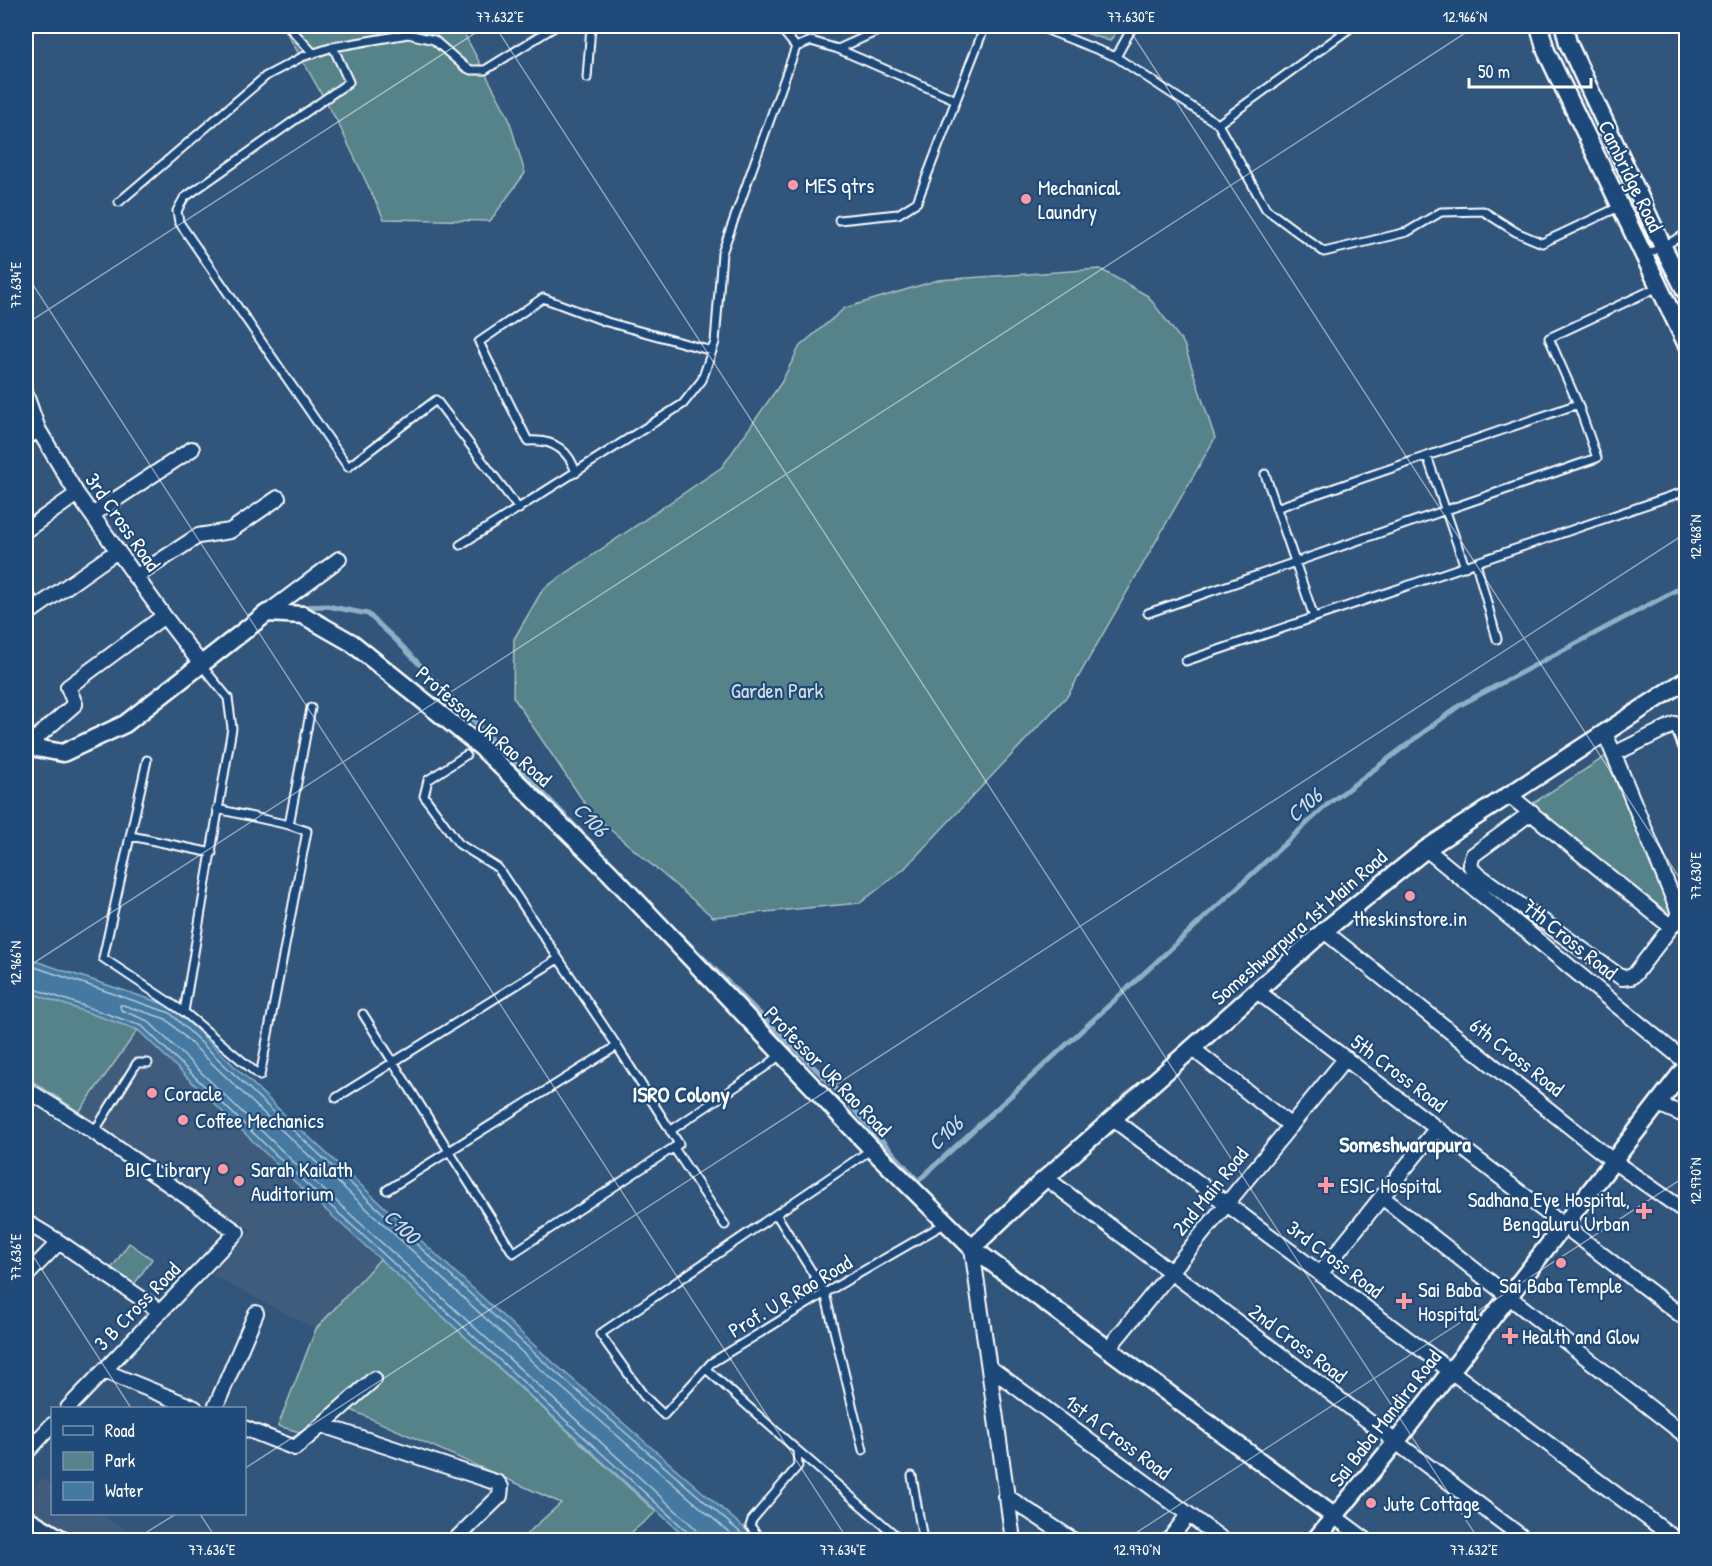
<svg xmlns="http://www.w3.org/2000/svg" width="1712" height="1566" font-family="'Patrick Hand',sans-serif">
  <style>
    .built { fill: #405c7d }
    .green { fill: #578289; stroke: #abc0c4; stroke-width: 1.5 }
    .water { fill: #4479a1; stroke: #8fafc7; stroke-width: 1.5 }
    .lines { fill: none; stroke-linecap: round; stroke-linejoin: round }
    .shore { stroke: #b4c9d9; stroke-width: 1.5 }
    .stream { stroke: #8fafc7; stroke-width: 5 }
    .service-casing { stroke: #fff; stroke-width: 11 }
    .minor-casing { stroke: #fff; stroke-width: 18 }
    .tertiary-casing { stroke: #fff; stroke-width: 21 }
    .service { stroke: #1f4a7a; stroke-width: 7 }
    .minor { stroke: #1f4a7a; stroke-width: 14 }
    .tertiary { stroke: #1f4a7a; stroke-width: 16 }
    .ticks { fill: none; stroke: #fff; stroke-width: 1.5; stroke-opacity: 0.45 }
    .poi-dot { fill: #ff9aa2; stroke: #1f4a7a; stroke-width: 2 }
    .labels { text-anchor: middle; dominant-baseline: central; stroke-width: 4.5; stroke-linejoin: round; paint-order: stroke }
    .street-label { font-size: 21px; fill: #fff; stroke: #1f4a7a }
    .poi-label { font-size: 21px; fill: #fff; stroke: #1f4a7a; text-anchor: start }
    .park-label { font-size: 21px; fill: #d5e0e2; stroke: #1f4a7a }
    .water-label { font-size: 22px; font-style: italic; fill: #d0dee8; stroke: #1f4a7a }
    .neighbourhood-label { font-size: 22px; font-weight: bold; fill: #fff; stroke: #1f4a7a }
    .neatline { fill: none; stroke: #fff; stroke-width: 2 }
    .ticks-label { font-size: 15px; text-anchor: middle; fill: #fff }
  </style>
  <rect width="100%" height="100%" fill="#32557c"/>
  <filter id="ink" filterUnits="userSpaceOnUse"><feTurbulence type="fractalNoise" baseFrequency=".0167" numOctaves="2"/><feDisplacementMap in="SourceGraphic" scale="12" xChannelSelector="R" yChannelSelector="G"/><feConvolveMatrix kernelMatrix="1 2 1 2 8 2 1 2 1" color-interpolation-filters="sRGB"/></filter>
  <g filter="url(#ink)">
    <!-- built -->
    <path class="built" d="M138,1030L295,1182L380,1259L316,1329L212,1275L252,1230L79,1112Z
      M41,1478L52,1485V1514H100L145,1540H78L26,1510V1502Z"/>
    <!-- green -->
    <path class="green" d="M283,26H460L508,116L525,173L490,221L384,219L338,123Z
      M1065,26H1121L1110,41Z
      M1100,269L1148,296L1184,344L1215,438L1068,695L904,869L860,903L713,917L592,814L513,697L514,639L543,589L722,467L781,383L800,346L845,308L938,280Z
      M1606,756L1672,916L1530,805Z
      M26,991L138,1030L79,1112L26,1077Z
      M129,1243L152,1259L133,1286L111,1269Z
      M380,1259L656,1512L633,1531L627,1540H520L561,1503L338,1404L303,1433L278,1426L316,1329Z"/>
    <!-- water -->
    <path class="water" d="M26,958L173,1007L285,1115L547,1357L758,1540H689L295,1182L138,1030L26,991Z"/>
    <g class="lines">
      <!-- shore -->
      <path class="shore" d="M26,964L170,1013L281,1119L543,1361L749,1540
        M26,986L142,1026L299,1177L690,1534L692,1540
        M700,1540L699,1534L695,1528L304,1172L148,1021L121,1010L120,1005H123L166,1019L276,1125L538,1367L738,1540"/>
      <!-- stream -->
      <path class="stream" d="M300,607L327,606L368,614L396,640L596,848
        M677,932L837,1090L918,1181L1328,804L1460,705L1686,585"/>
      <!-- service casing -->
      <g class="service-casing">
        <path id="service" d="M288,26L314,54
          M779,26L796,47L811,41L838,49L956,100L985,26
          M1037,26L1116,57L1133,26
          M333,47L349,82L184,198L177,211L179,222L348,467L436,400L519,509
          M838,49L889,26
          M1116,57L1218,124L1266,209L1324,252L1407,232L1441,212L1483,211L1516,232L1542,243L1621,206
          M587,78L591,26
          M1218,124L1353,26
          M119,202L266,76L302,57L333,47L408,34L434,40L465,67L471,70H485L556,26
          M839,220L898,214L917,202L956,100
          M1644,256L1686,234
          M1427,456L1465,567
          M576,473C569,450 553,439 528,441L479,342L543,298L607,322L712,351
          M1265,474L1314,617
          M1276,508L1578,404
          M460,545L683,404L702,380L715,342L722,253L796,47
          M1476,563L1497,639
          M1148,613L1597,458L1578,404L1549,338L1658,287
          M1186,661L1686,491
          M147,760L103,958L184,1012L260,1076L307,831L289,825L217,809
          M289,825L311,708
          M131,836L212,853
          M184,1012L232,728L228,698L202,666
          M363,1014L513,1253L679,1144L617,1046L498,868L459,844L424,796L428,780L466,755
          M336,1098L558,959
          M670,1131L768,1065L781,1054
          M94,1132L137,1063H148
          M674,1148L725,1225
          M387,1190L617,1046
          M776,1214L872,1149
          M706,1369L797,1450L798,1466L752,1520L750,1526L762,1540
          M797,1450L901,1540
          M863,1450L825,1293L776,1214L600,1334L644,1396L664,1415L711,1363L825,1293L946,1223
          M912,1476L923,1540"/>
      </g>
      <!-- minor casing -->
      <g class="minor-casing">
        <path id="minor" d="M26,395L38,429L77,494L164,616L201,664
          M26,438L38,429
          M92,515L192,449
          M26,530L77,494
          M135,577L198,536L230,531L278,498
          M26,595L35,608
          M267,613L339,559
          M26,615L117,551
          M27,746L75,704L68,687L164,616
          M1614,754L1675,724L1678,726L1686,746
          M1509,795L1671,927L1680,915L1605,733
          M1532,812L1473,855L1470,864L1473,871L1622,978L1631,977L1635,974L1671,927
          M1426,849L1686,1062
          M1324,931L1613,1161L1686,1212
          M1257,991L1686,1319
          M1193,1049L1291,1126
          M26,1089L94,1132L237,1232L68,1408
          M1658,1104L1686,1116
          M1113,1119L1677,1540
          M1046,1178L1526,1540
          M1382,1197L1686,1436
          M26,1222L59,1242L161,1312
          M972,1248L1013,1540
          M1320,1274L1437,1128
          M26,1276L59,1242
          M1107,1350L1346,1058
          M989,1367L1223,1540
          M104,1371L195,1408
          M215,1408L256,1313
          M322,1425L374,1379
          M244,1428L295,1448L322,1425L498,1483L501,1487L500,1496L455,1540
          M26,1453L52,1425
          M1006,1496L1073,1540
          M1335,1517L1366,1540
          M1169,1540L1188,1515"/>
      </g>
      <!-- tertiary casing -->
      <g class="tertiary-casing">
        <path id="tertiary" d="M1539,26L1546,51L1686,343
          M1564,26L1568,43L1663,247L1686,292
          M26,746L63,753L125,724L267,613L303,615L352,643L481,747L608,871L872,1149L972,1248L1335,1517
          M972,1248L1037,1186L1324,931L1426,849L1686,680
          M26,1518L63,1540
          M26,1535L35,1540
          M1315,1540L1396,1442L1686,1067"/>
      </g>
      <!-- service -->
      <use href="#service" class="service"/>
      <!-- minor -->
      <use href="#minor" class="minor"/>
      <!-- tertiary -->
      <use href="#tertiary" class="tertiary"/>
    </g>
  </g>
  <!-- ticks -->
  <path class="ticks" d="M495,26L1479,1540M1127,26L1686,888M26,274L848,1540M26,324L486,26M26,968L1476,26M26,1245L131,1408M244,1469L1686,533M200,1514L217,1540M134,1540L176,1514M1125,1540L1686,1176"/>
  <!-- markers -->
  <g class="poi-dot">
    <circle cx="793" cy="185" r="6"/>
    <circle cx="1026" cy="199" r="6"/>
    <circle cx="1410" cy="896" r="6"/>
    <circle cx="152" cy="1093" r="6"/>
    <circle cx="183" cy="1120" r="6"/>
    <circle cx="223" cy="1169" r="6"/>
    <circle cx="239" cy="1181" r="6"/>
    <path d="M1323 1176h6v6h6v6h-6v6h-6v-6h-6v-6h6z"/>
    <path d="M1641 1202h6v6h6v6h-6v6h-6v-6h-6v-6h6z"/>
    <circle cx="1561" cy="1263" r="6"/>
    <path d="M1401 1292h6v6h6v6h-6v6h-6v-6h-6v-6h6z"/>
    <path d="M1507 1327h6v6h6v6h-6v6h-6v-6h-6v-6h6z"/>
    <circle cx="1371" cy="1503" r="6"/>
  </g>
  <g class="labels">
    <!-- street labels -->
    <g class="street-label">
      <text transform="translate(1631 176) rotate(64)">Cambridge Road</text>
      <text transform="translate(123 522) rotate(55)">3rd Cross Road</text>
      <text transform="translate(484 726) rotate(41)">Professor UR Rao Road</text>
      <text transform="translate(1299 927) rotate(-41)">Someshwarpura 1st Main Road</text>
      <text transform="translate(1570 939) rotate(39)">7th Cross Road</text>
      <text transform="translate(1517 1057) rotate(38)">6th Cross Road</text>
      <text transform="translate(828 1071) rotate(46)">Professor UR Rao Road</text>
      <text transform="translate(1399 1073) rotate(37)">5th Cross Road</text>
      <text transform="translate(1210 1191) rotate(-51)">2nd Main Road</text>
      <text transform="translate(1335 1259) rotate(37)">3rd Cross Road</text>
      <text transform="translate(790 1296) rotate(-31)">Prof. U R Rao Road</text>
      <text transform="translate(137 1306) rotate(-46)">3 B Cross Road</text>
      <text transform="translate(1298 1343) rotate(37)">2nd Cross Road</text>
      <text transform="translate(1385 1418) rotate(-52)">Sai Baba Mandira Road</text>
      <text transform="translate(1118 1437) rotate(37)">1st A Cross Road</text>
    </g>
    <!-- poi labels -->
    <g class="poi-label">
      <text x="805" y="185">MES qtrs</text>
      <text x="1038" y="187">Mechanical<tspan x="1038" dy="24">Laundry</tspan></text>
      <text x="1410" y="918" text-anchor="middle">theskinstore.in</text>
      <text x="164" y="1093">Coracle</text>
      <text x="195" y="1120">Coffee Mechanics</text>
      <text x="211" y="1169" text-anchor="end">BIC Library</text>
      <text x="251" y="1169">Sarah Kailath<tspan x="251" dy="24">Auditorium</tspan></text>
      <text x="1340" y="1185">ESIC Hospital</text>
      <text x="1630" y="1199" text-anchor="end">Sadhana Eye Hospital,<tspan x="1630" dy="24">Bengaluru Urban</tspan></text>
      <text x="1561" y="1285" text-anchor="middle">Sai Baba Temple</text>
      <text x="1418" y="1289">Sai Baba<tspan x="1418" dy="24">Hospital</tspan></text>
      <text x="1522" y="1336">Health and Glow</text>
      <text x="1383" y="1503">Jute Cottage</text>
    </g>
    <!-- park labels -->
    <g class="park-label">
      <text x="777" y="690">Garden Park</text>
    </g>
    <!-- water labels -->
    <g class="water-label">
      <text transform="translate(1304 805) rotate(-41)">C106</text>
      <text transform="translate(591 819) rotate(46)">C106</text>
      <text transform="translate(945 1133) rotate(-43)">C106</text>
      <text transform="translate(402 1226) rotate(43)">C100</text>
    </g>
    <!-- neighbourhood labels -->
    <g class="neighbourhood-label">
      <text x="681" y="1094">ISRO Colony</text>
      <text x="1405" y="1144">Someshwarapura</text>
    </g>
  </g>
  <!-- margin -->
  <rect width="1712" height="1566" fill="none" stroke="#1f4a7a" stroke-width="66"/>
  <!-- legend -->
  <rect x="51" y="1407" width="195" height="108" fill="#1f4a7a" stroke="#7992af" stroke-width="1.5"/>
  <rect x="63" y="1426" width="30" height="9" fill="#1f4a7a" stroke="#7992af" stroke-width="1.5"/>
  <text x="105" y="1437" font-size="18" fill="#ffffff">Road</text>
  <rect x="63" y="1452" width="30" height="18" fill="#578289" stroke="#7992af" stroke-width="1.5"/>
  <text x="105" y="1467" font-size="18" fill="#ffffff">Park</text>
  <rect x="63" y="1482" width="30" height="18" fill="#4479a1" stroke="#7992af" stroke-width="1.5"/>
  <text x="105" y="1497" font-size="18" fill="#ffffff">Water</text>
  <!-- scale -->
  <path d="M1469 78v9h122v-9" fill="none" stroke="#ffffff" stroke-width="3"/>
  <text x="1478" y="78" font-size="18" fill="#ffffff" stroke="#1f4a7a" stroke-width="4.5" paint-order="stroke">50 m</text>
  <rect x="33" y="33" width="1646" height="1500" class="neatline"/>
  <g class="ticks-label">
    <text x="500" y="22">77.632°E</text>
    <text x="1131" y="22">77.630°E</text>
    <text x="1465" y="22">12.966°N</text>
    <text transform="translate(16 285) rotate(-90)" y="5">77.634°E</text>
    <text transform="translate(1696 537) rotate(-90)" y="5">12.968°N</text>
    <text transform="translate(1696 876) rotate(-90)" y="5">77.630°E</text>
    <text transform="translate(16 963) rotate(-90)" y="5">12.966°N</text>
    <text transform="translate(1696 1181) rotate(-90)" y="5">12.970°N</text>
    <text transform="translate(16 1257) rotate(-90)" y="5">77.636°E</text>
    <text x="212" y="1555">77.636°E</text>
    <text x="843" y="1555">77.634°E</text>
    <text x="1137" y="1555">12.970°N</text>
    <text x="1474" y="1555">77.632°E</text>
  </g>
</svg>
